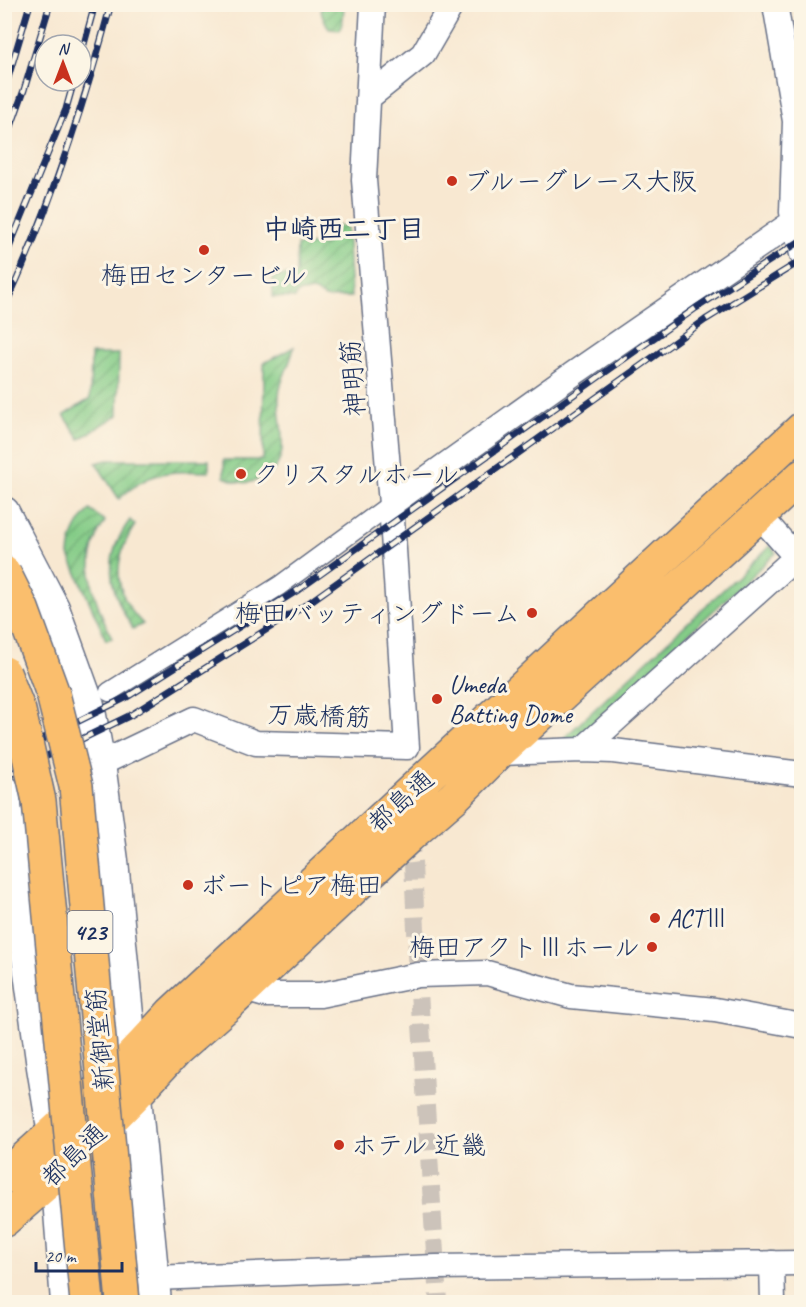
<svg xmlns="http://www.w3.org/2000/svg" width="806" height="1307" font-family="Caveat,'Klee One',sans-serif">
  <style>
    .grass { fill: url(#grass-tufts); stroke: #507e72; stroke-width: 1.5 }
    .garden { fill: url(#garden-furrows); stroke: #507e72; stroke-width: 1.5 }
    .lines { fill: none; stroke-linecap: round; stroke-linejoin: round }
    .pedestrian-tunnel { stroke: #ccc3ba; stroke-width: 18; stroke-dasharray: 18 9; stroke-linecap: butt }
    .pedestrian-casing { stroke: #687086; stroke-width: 21 }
    .minor-casing { stroke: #687086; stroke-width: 27 }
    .tertiary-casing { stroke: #687086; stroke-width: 33 }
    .primary-casing { stroke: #687086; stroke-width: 36 }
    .pedestrian { stroke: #fff; stroke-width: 18 }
    .minor { stroke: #fff; stroke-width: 24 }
    .tertiary { stroke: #fff; stroke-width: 30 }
    .primary { stroke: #fabe6d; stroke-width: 33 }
    .rail-casing { stroke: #1b2f5e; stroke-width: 7 }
    .rail { stroke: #fcf5e5; stroke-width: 4.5; stroke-dasharray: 14; stroke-linecap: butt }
    .trunk-bridge-casing { stroke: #687086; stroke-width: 36; stroke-linecap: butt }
    .trunk-bridge { stroke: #fabe6d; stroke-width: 33 }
    .poi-dot { fill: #c8321e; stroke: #fcf5e5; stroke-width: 2 }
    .labels { text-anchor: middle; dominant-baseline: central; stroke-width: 6; stroke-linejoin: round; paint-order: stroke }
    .shield { fill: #fcf5e5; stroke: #5e6a86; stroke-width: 1.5 }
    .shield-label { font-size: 24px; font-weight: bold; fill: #1b2f5e }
    .poi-label { font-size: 26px; fill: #1b2f5e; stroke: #fcf5e5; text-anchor: start }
    .street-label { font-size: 26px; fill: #1b2f5e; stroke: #fcf5e5 }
    .neighbourhood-label { font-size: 27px; font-weight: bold; fill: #1b2f5e; stroke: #fcf5e5 }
  </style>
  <defs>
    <pattern id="grass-tufts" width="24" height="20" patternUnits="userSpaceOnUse" patternTransform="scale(1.5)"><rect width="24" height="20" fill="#84cc87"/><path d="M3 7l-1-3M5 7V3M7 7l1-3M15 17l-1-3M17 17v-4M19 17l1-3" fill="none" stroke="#6ba672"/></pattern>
    <pattern id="garden-furrows" width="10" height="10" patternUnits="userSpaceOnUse" patternTransform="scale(1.5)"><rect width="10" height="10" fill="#84cc87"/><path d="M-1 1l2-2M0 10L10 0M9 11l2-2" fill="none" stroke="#6ba672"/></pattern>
  </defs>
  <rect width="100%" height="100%" fill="#fcf5e5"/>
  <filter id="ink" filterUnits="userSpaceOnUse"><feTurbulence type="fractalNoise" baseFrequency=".0167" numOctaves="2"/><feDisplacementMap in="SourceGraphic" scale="12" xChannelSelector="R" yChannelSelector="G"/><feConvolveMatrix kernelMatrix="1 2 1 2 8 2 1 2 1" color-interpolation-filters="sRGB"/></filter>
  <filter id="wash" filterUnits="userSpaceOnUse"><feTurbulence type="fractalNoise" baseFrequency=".008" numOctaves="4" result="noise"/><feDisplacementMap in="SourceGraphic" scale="24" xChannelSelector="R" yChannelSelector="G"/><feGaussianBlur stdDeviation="1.35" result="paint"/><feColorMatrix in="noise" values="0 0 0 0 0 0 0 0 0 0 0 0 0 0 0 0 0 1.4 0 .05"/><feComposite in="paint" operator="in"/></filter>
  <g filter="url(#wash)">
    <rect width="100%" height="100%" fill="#f8e8d1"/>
    <!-- grass -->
    <path class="grass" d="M770,546L776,553L671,650L648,679L574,742L564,741L565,737Z"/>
    <!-- garden -->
    <path class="garden" d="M320,5H344L343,19L340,30L329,29L322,15Z
      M325,226H347L351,297L325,298C316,290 309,290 297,293L295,298L273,297V276L296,275L297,245H326Z
      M294,347C291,364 280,378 279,396C277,422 295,461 264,477C249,485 239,484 224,477V460H263L264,363Z
      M91,354H119L118,415L80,439L64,415L90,399Z
      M107,460H209V472C171,470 148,471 119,499L96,463Z
      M90,510L105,521C79,562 93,597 112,638L106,640L69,555C70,537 77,522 90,510Z
      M130,520L135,525C112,560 113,594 143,624L133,629C109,591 101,559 130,520Z"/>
  </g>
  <g filter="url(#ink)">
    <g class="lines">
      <!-- pedestrian-tunnel -->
      <path class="pedestrian-tunnel" d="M409,836L413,863L418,975L438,1302"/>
      <!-- pedestrian casing -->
      <g class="pedestrian-casing">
        <path id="pedestrian" d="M109,692L279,586L391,504"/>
      </g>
      <!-- minor casing -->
      <g class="minor-casing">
        <path id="minor" d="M373,4L364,180L391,504L407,747
          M775,4L795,121L792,212L802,254
          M368,98L423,54L452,4
          M391,504L573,374L802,216
          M759,515L796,557
          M582,750L613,751L802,774
          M498,753L582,750L802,552
          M100,764L194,719L256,743L407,747
          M244,989L265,995H320L418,975L487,973L571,996L715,1010L802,1026
          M772,1263L773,1302
          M154,1278L436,1267L802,1263"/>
      </g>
      <!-- tertiary casing -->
      <g class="tertiary-casing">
        <path id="tertiary" d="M4,512L54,608L89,705L100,764L113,861L156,1302
          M4,790L42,1067L53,1134L66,1302"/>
      </g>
      <!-- primary casing -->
      <g class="primary-casing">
        <path id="primary" d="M4,1177C63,1126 119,1072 172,1013L802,429
          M4,1220L58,1173L135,1095L176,1050L234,999L409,836L454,797L498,753L802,476"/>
      </g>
      <!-- pedestrian -->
      <use href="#pedestrian" class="pedestrian"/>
      <!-- minor -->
      <use href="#minor" class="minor"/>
      <!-- tertiary -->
      <use href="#tertiary" class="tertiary"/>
      <!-- primary -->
      <use href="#primary" class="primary"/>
      <!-- rail casing -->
      <g class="rail-casing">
        <path id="rail" d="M81,55L95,4
          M4,91L30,4
          M4,146L24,90L50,4
          M4,260L66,109L74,81
          M4,308C50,210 83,108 111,4
          M4,758L127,697L298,590L696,308L802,240
          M4,777L131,715L307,604L705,320L802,260"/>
      </g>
      <!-- rail -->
      <use href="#rail" class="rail"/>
      <!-- trunk-bridge casing -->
      <g class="trunk-bridge-casing">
        <path id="trunk-bridge" d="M4,573L22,609L53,694L76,786L123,1302
          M4,673L19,711L39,801L87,1302"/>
      </g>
      <!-- trunk-bridge -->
      <use href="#trunk-bridge" class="trunk-bridge"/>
    </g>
  </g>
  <!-- markers -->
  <g class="poi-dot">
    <circle cx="452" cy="181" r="6"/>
    <circle cx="204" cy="250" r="6"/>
    <circle cx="241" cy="474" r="6"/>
    <circle cx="532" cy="613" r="6"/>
    <circle cx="437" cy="699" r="6"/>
    <circle cx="188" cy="885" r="6"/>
    <circle cx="655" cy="918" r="6"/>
    <circle cx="652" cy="947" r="6"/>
    <circle cx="339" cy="1145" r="6"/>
  </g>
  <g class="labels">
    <!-- shield labels -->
    <rect class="shield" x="67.5" y="911" width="45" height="42" rx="4.5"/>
    <g class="shield-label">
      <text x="90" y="932">423</text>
    </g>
    <!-- poi labels -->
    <g class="poi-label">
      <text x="464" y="181">ブルーグレース大阪</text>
      <text x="204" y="275" text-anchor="middle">梅田センタービル</text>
      <text x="253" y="474">クリスタルホール</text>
      <text x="520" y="613" text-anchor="end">梅田バッティングドーム</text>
      <text x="449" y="684">Umeda<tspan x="449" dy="30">Batting Dome</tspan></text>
      <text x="200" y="885">ボートピア梅田</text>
      <text x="667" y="918">ACTⅢ</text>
      <text x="640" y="947" text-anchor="end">梅田アクトⅢホール</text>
      <text x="351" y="1145">ホテル 近畿</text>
    </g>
    <!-- street labels -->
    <g class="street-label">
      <text transform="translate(353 378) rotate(-94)">神明筋</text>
      <text transform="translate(319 716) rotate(2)">万歳橋筋</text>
      <text transform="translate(401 801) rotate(-42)">都島通</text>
      <text transform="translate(100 1039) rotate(-95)">新御堂筋</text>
      <text transform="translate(74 1155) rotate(-44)">都島通</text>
    </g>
    <!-- neighbourhood labels -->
    <g class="neighbourhood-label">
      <text x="344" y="229">中崎西二丁目</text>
    </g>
  </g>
  <!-- margin -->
  <rect width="806" height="1307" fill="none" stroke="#fcf5e5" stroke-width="24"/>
  <!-- north arrow -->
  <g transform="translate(63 63)"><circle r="28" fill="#fcf5e5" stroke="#a2a6af" stroke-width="1.5"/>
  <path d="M0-4.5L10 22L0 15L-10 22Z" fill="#c8321e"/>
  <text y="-9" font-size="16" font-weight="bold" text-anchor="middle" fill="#1b2f5e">N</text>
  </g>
  <!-- scale -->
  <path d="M36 1262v9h86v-9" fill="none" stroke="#1b2f5e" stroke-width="3"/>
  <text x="45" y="1262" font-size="18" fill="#1b2f5e" stroke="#fcf5e5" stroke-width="4.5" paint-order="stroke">20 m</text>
</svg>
